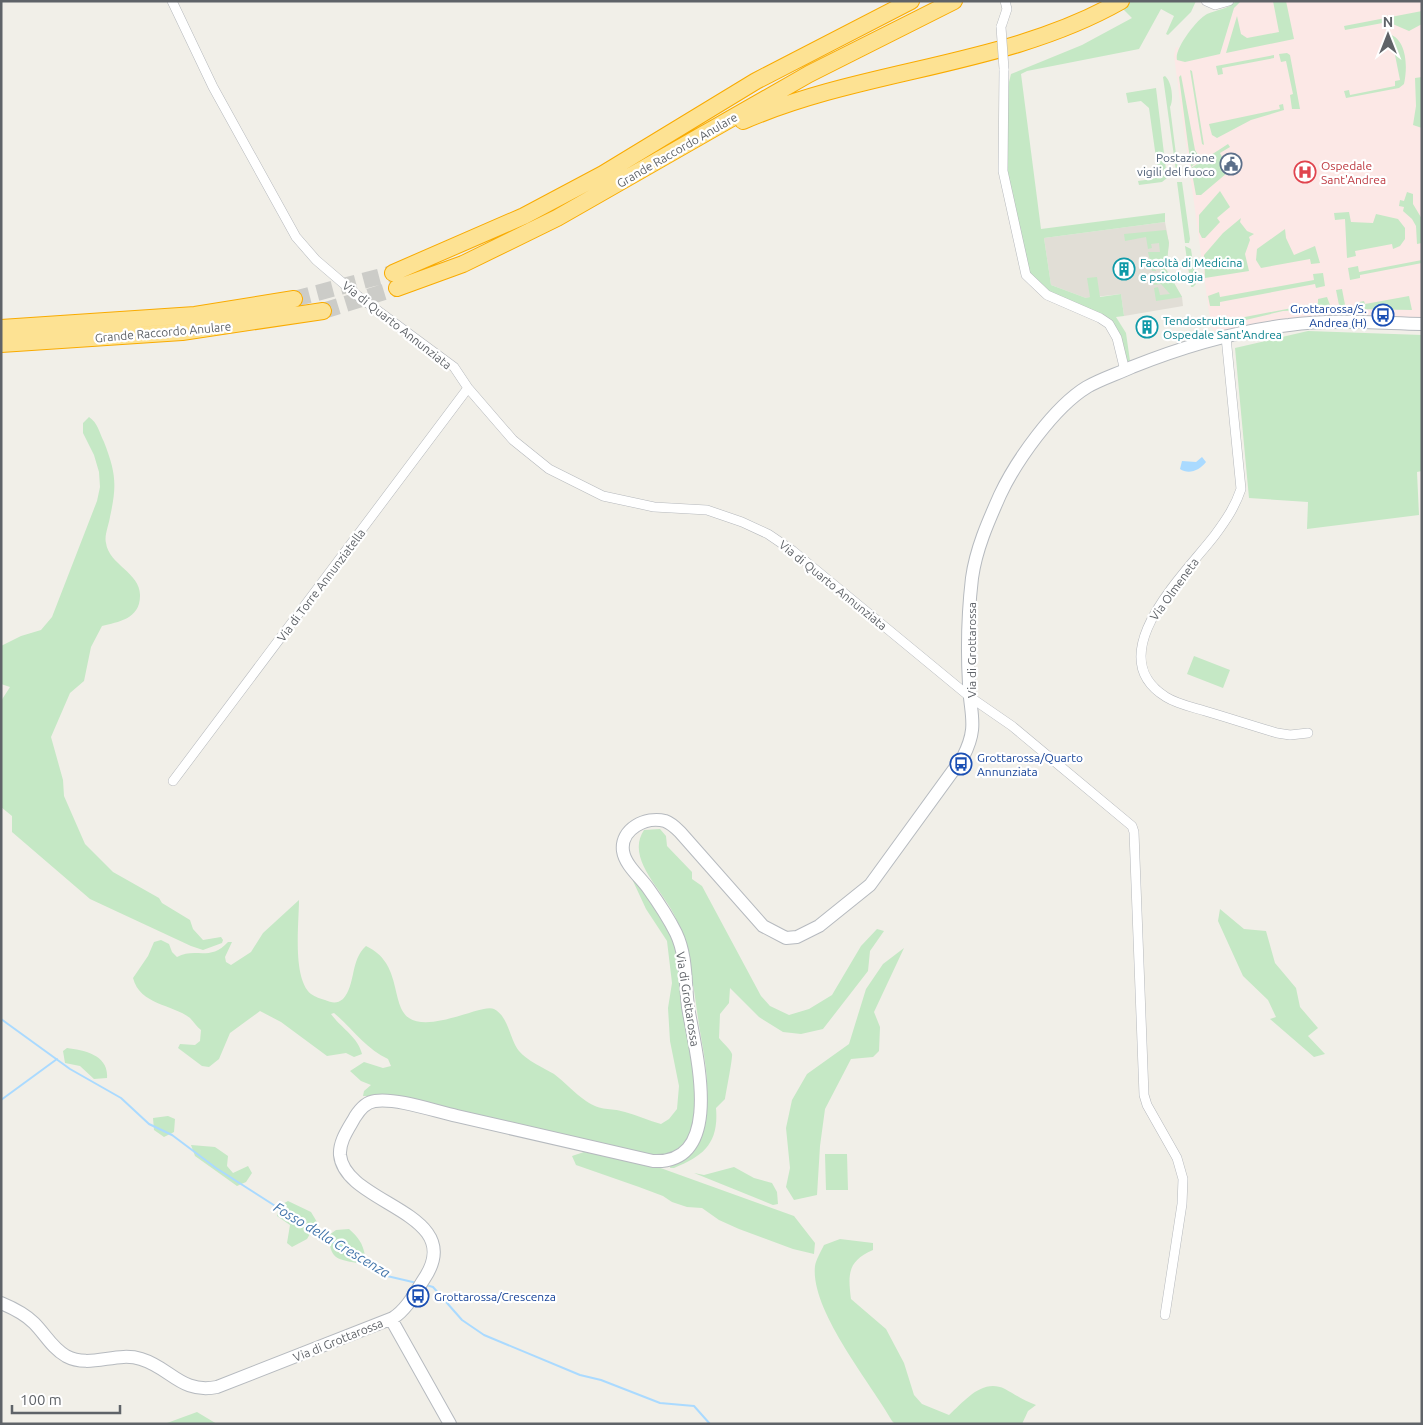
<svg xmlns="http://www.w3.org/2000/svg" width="1423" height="1425" font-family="Ubuntu,sans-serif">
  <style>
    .education { fill: #e1ded6 }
    .medical { fill: #fce8e6 }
    .green { fill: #c5e8c5 }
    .water { fill: #aadaff }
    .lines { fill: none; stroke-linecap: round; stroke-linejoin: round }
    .stream { stroke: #aadaff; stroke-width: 2 }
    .highway-tunnel { stroke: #ccccc8; stroke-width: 16; stroke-dasharray: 16 8; stroke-linecap: butt }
    .street-casing { stroke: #b5b8bc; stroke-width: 10 }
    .secondary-casing { stroke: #b6babf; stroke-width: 14 }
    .highway-casing { stroke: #f9ab00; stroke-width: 18 }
    .street { stroke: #fff; stroke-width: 9 }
    .secondary { stroke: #fff; stroke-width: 12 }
    .highway { stroke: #fde293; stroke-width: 16 }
    .street-bridge-casing { stroke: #b5b8bc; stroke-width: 10; stroke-linecap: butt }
    .street-bridge { stroke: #fff; stroke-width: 9 }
    .labels { text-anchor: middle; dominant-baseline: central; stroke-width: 4.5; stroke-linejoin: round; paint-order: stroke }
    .street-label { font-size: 12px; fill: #5f6368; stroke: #fff }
    .service-label { font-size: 12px; fill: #4e5e75; stroke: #fff; text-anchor: end }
    .health-label { font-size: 12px; fill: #be3a42; stroke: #fff; text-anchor: start }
    .culture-label { font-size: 12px; fill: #0d838f; stroke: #fff; text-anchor: start }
    .transit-label { font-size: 12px; fill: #164399; stroke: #fff; text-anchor: start }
    .water-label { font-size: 14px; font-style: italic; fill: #4174aa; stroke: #fff }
  </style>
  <rect width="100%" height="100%" fill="#f1efe8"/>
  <!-- education -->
  <path class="education" d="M1165,222L1169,243L1166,269L1182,297L1183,306L1124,316L1121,294L1086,298L1051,285L1044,238Z"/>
  <!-- medical -->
  <path class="medical" d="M1241,1H1422V319L1218,335L1211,327L1174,56L1176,47L1179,48L1176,56L1220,54L1234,8Z"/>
  <!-- green -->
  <path class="green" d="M1128,1H1196L1191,12L1168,35L1166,34L1174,16L1161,9L1139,49L1027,71L1021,74L1041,229L1165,213V222L1044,238L1051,285L1086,298L1090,297L1087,278L1097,277L1100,297L1121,294L1124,316L1116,317L1126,333L1130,361H1127L1121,338L1116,327L1108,319L1054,297L1026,270L1006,169L1008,86L1011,74L1082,45L1132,18L1120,6Z
    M1236,1H1241L1234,8L1220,54L1185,62L1177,60C1174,49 1197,19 1207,14C1218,9 1227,10 1236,1Z
    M1273,1H1286L1294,39L1226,53L1237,16L1241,34L1247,38L1279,32Z
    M1422,11V24L1409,31L1388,22L1345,30L1344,26Z
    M1386,33C1407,37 1408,66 1404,84L1399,88L1346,98L1344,91L1349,90L1350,95L1395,86V81L1400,80L1392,40L1386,41Z
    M1287,53L1290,55L1300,109H1292L1290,95L1293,94L1286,61L1281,62L1279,54Z
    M1274,55V58L1222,68L1223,74L1218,75L1216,66Z
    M1190,70L1192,71L1204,145L1202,144Z
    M1181,75L1195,150L1198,155L1205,156L1191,167L1179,77Z
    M1165,76C1172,82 1174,100 1170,107L1179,178H1177L1163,77Z
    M1422,77V128L1413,125L1416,106L1415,78Z
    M1156,88L1167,178L1162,182L1139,185L1138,181L1153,179L1158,172L1149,108L1141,101L1128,103L1126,93Z
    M1283,104L1284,110L1251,120L1217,138L1212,135L1209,124L1280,109L1279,105Z
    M1228,144L1230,147L1220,153L1224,161L1221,163L1227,173L1201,195H1196L1191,168Z
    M1177,182H1182L1190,239L1189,243H1185Z
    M1220,191L1230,207L1217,218L1220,222L1205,238H1202L1199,232V215Z
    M1407,192L1413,194V204L1422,219V243L1417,244L1416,226L1412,219L1403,211L1404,207L1399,206L1400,200L1404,201Z
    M1349,212L1351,222L1373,223L1376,214L1398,219L1405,228V239L1400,246L1393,249L1392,244L1355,251L1356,256L1347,258L1345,219L1335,220L1334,213Z
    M1241,218L1240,222L1247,231L1254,234L1249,237L1250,240L1245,254L1249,271L1205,278L1204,255L1223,233Z
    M1285,229L1286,238L1294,255L1315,246L1320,263L1311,264L1310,259L1261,268L1256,260L1257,249Z
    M1166,230L1169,243L1166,269L1182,297L1156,301L1154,288L1158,287L1160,295L1170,294L1161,284L1154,285L1152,274H1160L1162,264L1155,265L1156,271H1152L1148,252H1160L1159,243L1151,244L1152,248L1148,249L1146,237L1125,241L1124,234Z
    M1185,246L1191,249L1196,284L1193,287H1191Z
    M1422,260V263L1360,275V278L1350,280L1348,268L1358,266L1359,272Z
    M1323,273L1325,286L1316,288L1315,284L1220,302V306H1210L1208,296L1219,292L1220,297L1314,280L1313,274Z
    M1342,289L1347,315L1346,316L1341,315L1336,290Z
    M1409,296L1412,310L1355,309V303L1364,301L1365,304Z
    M1327,297L1330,305L1327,309L1283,311L1216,327L1214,324L1215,318L1222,317L1224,321L1318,303V299Z
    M1308,331L1422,335V471L1417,472L1419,515L1307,529L1308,502L1249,498L1235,348Z
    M89,417C98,423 99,432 104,442C116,473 117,485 110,517C109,524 104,536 106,543C109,565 141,573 140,596C140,619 118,622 102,626L91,647L84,681L70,693L51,737L63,780L64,796L85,844L113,872L159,898L162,903L190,920L193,929L203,940L221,937L223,940L222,943L203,950L191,946L90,899L12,832V816L1,807V701L10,687L1,684V646L21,636L41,630L52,617L97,501L100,487L99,472L94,455L83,433V423Z
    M1194,656L1230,670L1223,688L1187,674Z
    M660,829L666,836L667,846L692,872V879L702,886L761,996L770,1006L789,1015L809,1009L832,995L861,946L877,929L884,931L870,951L868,971L823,1029L801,1034L783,1032L759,1017L730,988L729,1003L720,1014L719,1038C723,1043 730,1049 732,1054C733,1057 726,1092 725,1099L716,1108C719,1143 704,1156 674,1168H670L671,1163L680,1161C688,1145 703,1121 706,1105C710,1080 703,1050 699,1025C694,990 690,954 677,921C667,893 624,860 644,830Z
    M633,881H636L673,931L699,1059L694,1133L676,1154L652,1156L388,1096H363L364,1091L371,1085L361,1081L350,1071L364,1062L383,1068L391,1066L388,1059C367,1050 352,1028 334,1013L331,1014C341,1028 358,1037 362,1054L354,1057L346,1053L327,1056L281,1022L260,1011L230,1033L219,1059L209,1067L202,1066L178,1048L180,1044L195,1045L200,1041L201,1030C197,1027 194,1022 190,1018C172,1004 140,1005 133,978L148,956L154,942L161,940L169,944L172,952L177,957C195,947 210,962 228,942H232L225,957L226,962L231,965L251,952L263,933L299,900C299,923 292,978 311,994C315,997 321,999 325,1000C332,1003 337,1004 343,999C356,985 350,960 366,946C403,963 390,1005 409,1018C431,1033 483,1003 494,1009C509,1017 509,1038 519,1051C526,1060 544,1068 554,1074C565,1082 574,1093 586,1101C603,1112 608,1107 625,1112C637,1115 649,1121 661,1124L669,1119L677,1109L679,1086L670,1041L668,1008L672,983L667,941L646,909Z
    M1220,909L1244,929L1266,931L1275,963L1296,988L1300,1007L1318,1028L1308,1036L1325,1054L1314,1057L1270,1019L1276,1017L1268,1000L1243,976L1218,921Z
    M904,948L874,1012L880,1027L879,1051L873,1057L851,1059L825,1109L820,1146L817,1195L794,1200L786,1187L790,1168L786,1128L792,1100L807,1074L849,1044L866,989L883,964Z
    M67,1048C84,1050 109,1055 107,1078L94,1079L80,1066L65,1063L63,1051Z
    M168,1116L175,1119L174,1132L164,1137L154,1130L153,1118Z
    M191,1145L215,1147L228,1156L227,1166L233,1173L248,1166L252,1173L246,1182L237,1186L195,1156Z
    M587,1151L655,1166L794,1216L815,1243L814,1254L793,1249L739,1229L719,1220L702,1208L687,1207L672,1202L663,1196L639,1187L576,1165L572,1156Z
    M825,1154H847L848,1190H826Z
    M734,1167L754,1178L772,1183L777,1192L778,1204L773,1205L694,1173L704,1175Z
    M288,1201L311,1212L317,1222L307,1239L292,1247L287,1243L290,1225L277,1216L279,1206Z
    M349,1229C358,1237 363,1243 365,1256L357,1263C336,1259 330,1259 329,1235L336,1230Z
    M840,1239L873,1243V1250C847,1261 848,1275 851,1299L886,1329L904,1363L914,1395L922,1404L949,1415C965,1401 982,1378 1005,1389C1016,1395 1024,1401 1036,1405L1028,1411L1022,1424H895L892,1421C870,1382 810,1310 815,1266C816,1260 821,1251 824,1245Z
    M197,1412L217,1424H167V1423Z"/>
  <!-- water -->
  <path class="water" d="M1202,457L1206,462C1200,470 1189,475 1180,469L1182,461L1196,462Z"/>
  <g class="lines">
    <!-- stream -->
    <path class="stream" d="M1,1019L70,1069L121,1098L149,1124L172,1135L216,1168L280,1209L387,1276L417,1283
      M1,1100L57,1059
      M426,1285L433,1287L462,1320L484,1335L580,1375L601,1380L660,1403L694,1406L710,1424"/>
    <!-- highway-tunnel -->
    <path class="highway-tunnel" d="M294,299L393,273
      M323,311L397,288"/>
    <!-- street casing -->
    <g class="street-casing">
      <path id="street" d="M172,1L213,87L296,237L316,260L358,296L454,367L468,388L513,440L549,469L603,496L654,507L707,510L742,522L768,534L793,551L970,697L1012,726L1132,826L1134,832L1144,1095L1147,1105L1177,1158L1183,1179L1182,1204L1165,1315
        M1206,1L1215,5L1229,1
        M1001,27L1007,9L1005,1
        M1004,69L1003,171L1026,275L1047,295L1100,318L1109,324L1117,338L1125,371
        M1226,337L1241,489C1235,507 1226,520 1215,535C1187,572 1098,655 1166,697C1177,704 1192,707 1205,711C1229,718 1253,726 1277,733L1290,735L1308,733
        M173,781L468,388"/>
    </g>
    <!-- secondary casing -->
    <g class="secondary-casing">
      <path id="secondary" d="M1,1303C13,1308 25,1314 34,1323C45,1334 52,1348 66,1356C90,1369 116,1351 141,1359C171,1368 181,1394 217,1387L393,1318C407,1309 415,1293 424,1279C469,1212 345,1205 340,1155C339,1141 349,1128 355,1117C360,1109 366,1102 375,1101C398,1098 434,1111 457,1116C522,1131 587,1146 653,1161C727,1165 695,1050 688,1007C685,983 687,956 676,933C668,917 658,902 648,888C640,877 625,865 623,851C620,829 646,816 665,821C671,823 676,828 680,832L763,926L786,938L797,937L819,926L870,885L963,757C979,726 970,715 969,684C967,649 968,612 972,578C976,549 988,522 1000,495C1016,461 1054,407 1087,387C1101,379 1117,374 1132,367C1182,347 1235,331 1289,325C1333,319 1378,323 1422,324
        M391,1319L450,1424"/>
    </g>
    <!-- highway casing -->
    <g class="highway-casing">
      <path id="highway" d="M743,121C865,68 1005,67 1121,1
        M393,273L524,216L603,174L756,81L911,1
        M397,288L463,264L557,218L809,74L954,1
        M1,328L195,315L294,299
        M1,344L182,332L323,311"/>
    </g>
    <!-- street -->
    <use href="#street" class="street"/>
    <!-- secondary -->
    <use href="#secondary" class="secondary"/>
    <!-- highway -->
    <use href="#highway" class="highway"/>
    <!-- street-bridge casing -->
    <g class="street-bridge-casing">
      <path id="street-bridge" d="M1001,27L1004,69"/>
    </g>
    <!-- street-bridge -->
    <use href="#street-bridge" class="street-bridge"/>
  </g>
  <!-- icons -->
  <defs>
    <g id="civic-ring" transform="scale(1.125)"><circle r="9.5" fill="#fff" stroke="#5c6f8a" stroke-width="1.5"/><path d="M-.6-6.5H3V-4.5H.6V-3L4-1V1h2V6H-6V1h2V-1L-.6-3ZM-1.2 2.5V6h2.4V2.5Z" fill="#5c6f8a"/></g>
    <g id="hospital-ring" transform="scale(1.125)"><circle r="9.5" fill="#fff" stroke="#e0444e" stroke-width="1.5"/><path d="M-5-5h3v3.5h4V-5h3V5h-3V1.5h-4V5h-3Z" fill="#e0444e"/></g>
    <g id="building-ring" transform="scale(1.125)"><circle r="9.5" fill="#fff" stroke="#0f9aa8" stroke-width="1.5"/><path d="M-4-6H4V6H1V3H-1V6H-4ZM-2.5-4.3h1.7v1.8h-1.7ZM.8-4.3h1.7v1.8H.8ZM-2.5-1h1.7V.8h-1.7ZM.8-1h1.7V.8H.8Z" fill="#0f9aa8"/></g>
    <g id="bus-ring" transform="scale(1.125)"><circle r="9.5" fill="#fff" stroke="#1a4fb4" stroke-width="1.5"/><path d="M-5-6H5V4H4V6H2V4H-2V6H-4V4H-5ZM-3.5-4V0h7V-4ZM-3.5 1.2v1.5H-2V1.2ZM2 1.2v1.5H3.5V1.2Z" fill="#1a4fb4"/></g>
  </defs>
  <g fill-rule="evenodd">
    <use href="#civic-ring" x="1231" y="164"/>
    <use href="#hospital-ring" x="1305" y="172"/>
    <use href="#building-ring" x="1124" y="269"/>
    <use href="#bus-ring" x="1383" y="315"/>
    <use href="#building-ring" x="1147" y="327"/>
    <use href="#bus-ring" x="961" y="764"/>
    <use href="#bus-ring" x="418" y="1296"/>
  </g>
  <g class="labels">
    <!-- street labels -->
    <g class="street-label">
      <text transform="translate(677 150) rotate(-30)">Grande Raccordo Anulare</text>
      <text transform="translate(397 325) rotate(38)">Via di Quarto Annunziata</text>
      <text transform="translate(163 332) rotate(-5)">Grande Raccordo Anulare</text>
      <text transform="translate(321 585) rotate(-53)">Via di Torre Annunziatella</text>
      <text transform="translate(833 585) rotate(39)">Via di Quarto Annunziata</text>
      <text transform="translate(1174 589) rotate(-54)">Via Olmeneta</text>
      <text transform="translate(971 650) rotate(-90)">Via di Grottarossa</text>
      <text transform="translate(688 999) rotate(81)">Via di Grottarossa</text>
      <text transform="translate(338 1340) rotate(-22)">Via di Grottarossa</text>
    </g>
    <!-- service labels -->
    <g class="service-label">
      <text x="1215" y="157">Postazione<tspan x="1215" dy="14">vigili del fuoco</tspan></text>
    </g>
    <!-- health labels -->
    <g class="health-label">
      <text x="1321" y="165">Ospedale<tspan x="1321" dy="14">Sant'Andrea</tspan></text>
    </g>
    <!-- culture labels -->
    <g class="culture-label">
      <text x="1140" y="262">Facoltà di Medicina<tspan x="1140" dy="14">e psicologia</tspan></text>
      <text x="1163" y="320">Tendostruttura<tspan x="1163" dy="14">Ospedale Sant'Andrea</tspan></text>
    </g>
    <!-- transit labels -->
    <g class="transit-label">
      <text x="1367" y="308" text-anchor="end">Grottarossa/S.<tspan x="1367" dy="14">Andrea (H)</tspan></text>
      <text x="977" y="757">Grottarossa/Quarto<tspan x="977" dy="14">Annunziata</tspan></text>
      <text x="434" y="1296">Grottarossa/Crescenza</text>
    </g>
    <!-- water labels -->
    <g class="water-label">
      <text transform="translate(332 1240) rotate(31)">Fosso della Crescenza</text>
    </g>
  </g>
  <!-- border -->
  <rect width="1423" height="1425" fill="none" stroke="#5f6368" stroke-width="5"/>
  <!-- north arrow -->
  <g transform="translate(1388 35)" stroke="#ffffff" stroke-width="4" paint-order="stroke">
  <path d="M0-4L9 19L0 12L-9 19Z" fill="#5f6368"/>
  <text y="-8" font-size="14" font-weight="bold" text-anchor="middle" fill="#5f6368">N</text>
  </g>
  <!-- scale -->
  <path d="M12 1405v8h108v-8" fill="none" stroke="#5f6368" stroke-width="2.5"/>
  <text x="20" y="1405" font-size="15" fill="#5f6368" stroke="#ffffff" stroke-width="4" paint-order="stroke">100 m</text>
</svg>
